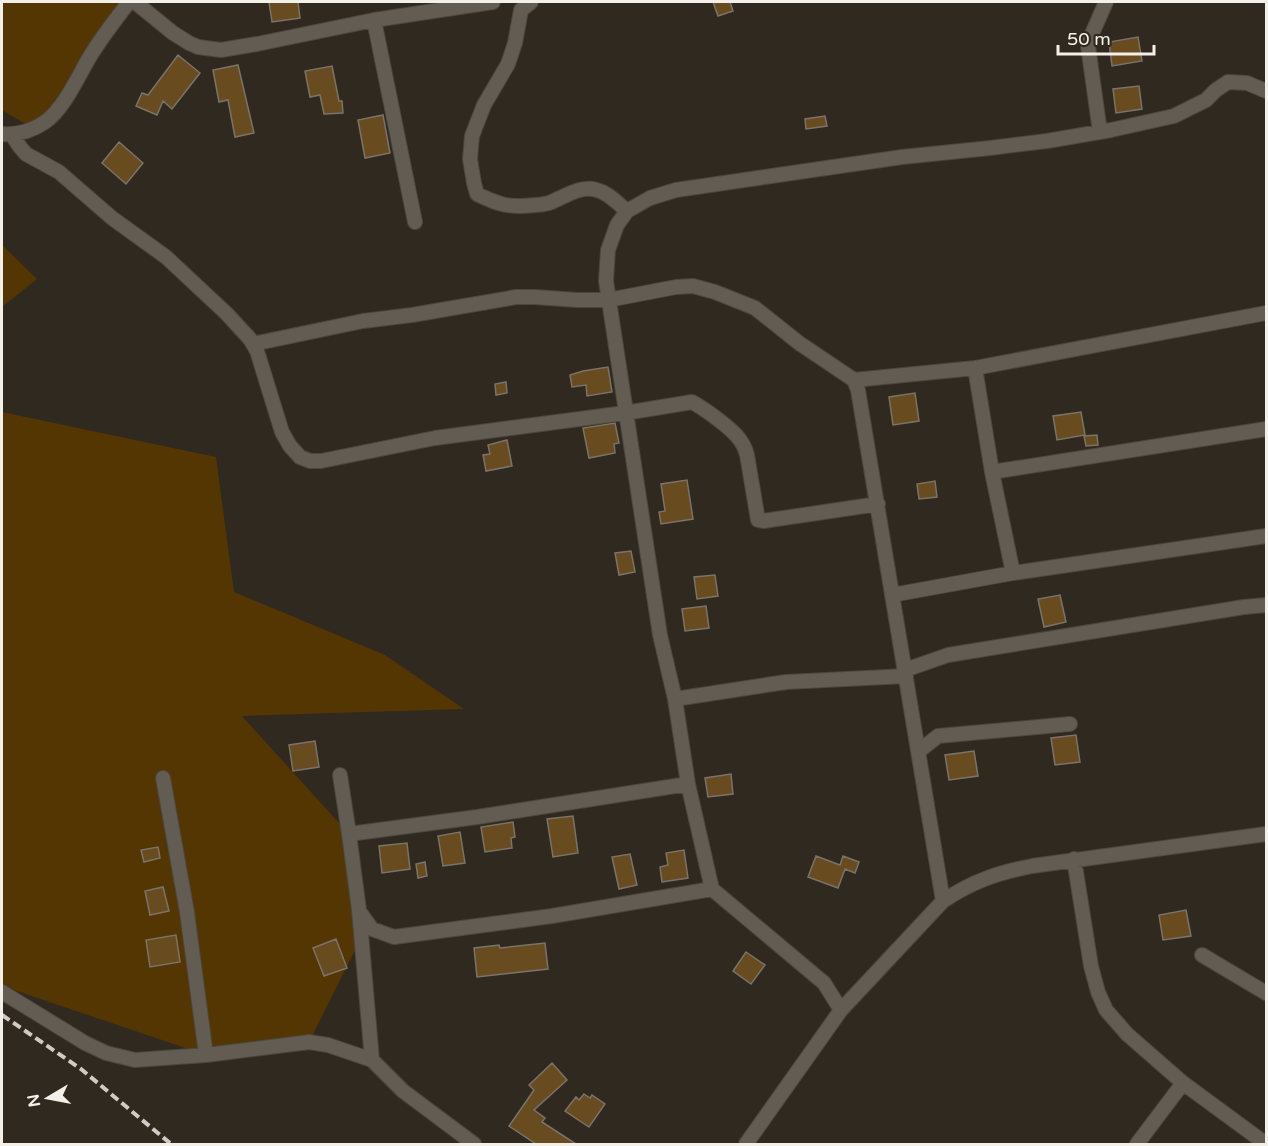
<svg xmlns="http://www.w3.org/2000/svg" width="1268" height="1146" font-family="'Varela Round',sans-serif">
  <style>
    .green { fill: #533601 }
    .building { fill: #684c20; stroke: #7b7369; stroke-width: 1.5 }
    .lines { fill: none; stroke-linecap: round; stroke-linejoin: round }
    .minor-casing { stroke: #4c463f; stroke-width: 16 }
    .minor { stroke: #635c52; stroke-width: 14 }
    .rail { stroke: #d0cbc5; stroke-width: 4; stroke-dasharray: 9 4.5; stroke-linecap: butt }
  </style>
  <rect width="100%" height="100%" fill="#2f2920"/>
  <!-- green -->
  <path class="green" d="M2,2H129L34,129L2,110Z
    M2,245L37,279L2,307Z
    M2,412L216,457L234,592L385,655L464,709L242,716L349,834L361,938L309,1042L206,1055L2,986Z"/>
  <!-- building -->
  <path class="building" d="M269,2H298L300,18L272,22Z
    M713,2H730L733,11L718,16Z
    M1138,37L1142,61L1112,66L1109,42Z
    M178,55L200,73L172,109L163,101L157,115L136,106L142,93L148,95Z
    M238,65L254,133L235,137L228,100L219,102L213,70Z
    M332,66L339,101H342L343,113L324,114L320,95L310,97L305,71Z
    M1139,86L1142,109L1116,113L1113,89Z
    M383,115L390,153L365,158L358,120Z
    M825,116L827,126L806,129L805,119Z
    M119,142L143,163L126,184L102,163Z
    M608,367L612,392L587,396L586,385L572,387L570,375L583,371Z
    M506,382L507,393L496,395L495,384Z
    M915,393L919,421L893,425L889,397Z
    M1081,412L1085,435L1057,440L1053,416Z
    M615,423L619,443L614,444L615,453L589,458L583,428Z
    M1097,435L1098,445L1086,446L1084,436Z
    M507,440L512,466L486,471L483,455L490,454L488,445Z
    M687,480L693,519L661,524L659,512L665,511L661,484Z
    M935,481L937,497L919,499L917,484Z
    M631,551L635,572L619,575L615,553Z
    M715,575L718,596L697,599L694,577Z
    M1060,595L1066,622L1044,627L1038,599Z
    M706,606L709,628L685,631L682,609Z
    M1076,735L1080,762L1055,765L1051,738Z
    M315,741L319,767L293,771L289,745Z
    M974,751L978,776L949,780L945,755Z
    M731,774L733,794L708,797L705,778Z
    M573,816L578,853L553,857L547,819Z
    M513,822L515,837L511,838L512,848L485,852L481,827Z
    M460,832L465,863L443,866L438,836Z
    M407,843L410,869L382,873L379,846Z
    M158,847L160,858L144,862L141,850Z
    M684,850L688,878L662,882L660,867L668,865L666,853Z
    M630,854L637,885L619,889L612,857Z
    M816,856L840,865L843,856L859,862L855,873L845,869L838,888L808,877Z
    M425,862L427,876L418,878L416,864Z
    M163,887L169,911L150,915L145,891Z
    M1186,910L1191,936L1163,940L1159,915Z
    M176,935L180,962L150,967L146,940Z
    M336,939L347,968L324,976L313,948Z
    M545,943L548,969L477,977L474,948L499,945L500,948Z
    M746,952L765,965L751,984L733,971Z
    M552,1063L567,1080L534,1110L545,1118L542,1122L576,1144H536L509,1126L534,1090L529,1085Z
    M584,1094L590,1098L592,1095L605,1104L589,1127L565,1111L576,1097L579,1100Z"/>
  <g class="lines">
    <!-- minor casing -->
    <g class="minor-casing">
      <path id="minor" d="M135,2L173,33L189,43L198,47L221,50L257,44L374,20L493,2
        M531,2L521,10L515,43L508,64L484,105L472,136L470,159L474,183L477,194C499,205 510,208 535,205C540,205 545,204 549,203C565,197 579,185 597,190C609,193 618,204 627,211
        M374,20L415,222
        M1100,132L1088,46L1091,36L1106,2
        M2,134C17,135 32,131 45,122C63,110 78,77 89,58C101,38 115,20 129,2
        M12,135L20,147L26,154L59,172L112,218L166,257L227,314L250,339L257,351L282,432L290,446L300,457L310,461H321L435,438L625,413L692,402C705,409 725,424 735,434C741,440 745,447 747,455L758,520L763,521L878,504
        M253,344L363,321L412,315L516,297H535L577,300H608L676,287L693,286L715,292L755,308L799,343L854,380L858,390L943,901
        M975,368L992,472L1013,573
        M854,380L975,368L1266,313
        M992,472L1266,429
        M892,595L1013,573L1266,536
        M905,670L948,655L1244,607L1266,605
        M675,699L786,682L906,676
        M919,751L938,736L1070,724
        M340,775L349,834
        M163,778L187,912L206,1055L309,1042L328,1045L372,1060L403,1091L474,1144
        M1074,859L1091,966L1098,992L1106,1010L1127,1034L1183,1083
        M359,911L372,929L394,937L552,916L712,889
        M1202,955L1266,993
        M2,992L85,1043L106,1053L135,1060L206,1055
        M841,1010L943,901C973,881 997,873 1032,866L1266,834
        M372,1060L359,910L349,834L477,817L688,784
        M746,1144L841,1010L824,983L712,889L688,784L675,699L660,635L606,281L608,250L617,225L627,211L650,198L676,190L902,157L990,148L1047,141L1111,130L1174,116L1206,100L1216,90L1228,82L1247,83L1266,91
        M1137,1144L1183,1083L1266,1144"/>
    </g>
    <!-- minor -->
    <use href="#minor" class="minor"/>
    <!-- rail -->
    <path class="rail" d="M2,1015L81,1069L171,1144"/>
  </g>
  <!-- border -->
  <rect width="1268" height="1146" fill="none" stroke="#f3efe9" stroke-width="6"/>
  <!-- north arrow -->
  <g transform="translate(48 1098) rotate(260)" stroke="#2f2920" stroke-width="4.5" paint-order="stroke">
  <path d="M0-4.5L10 22L0 15L-10 22Z" fill="#f3efe9"/>
  <text y="-9" font-size="16" font-weight="bold" text-anchor="middle" fill="#f3efe9">N</text>
  </g>
  <!-- scale -->
  <path d="M1058 45v9h96v-9" fill="none" stroke="#f3efe9" stroke-width="3"/>
  <text x="1067" y="45" font-size="18" fill="#f3efe9" stroke="#2f2920" stroke-width="4.5" paint-order="stroke">50 m</text>
</svg>
